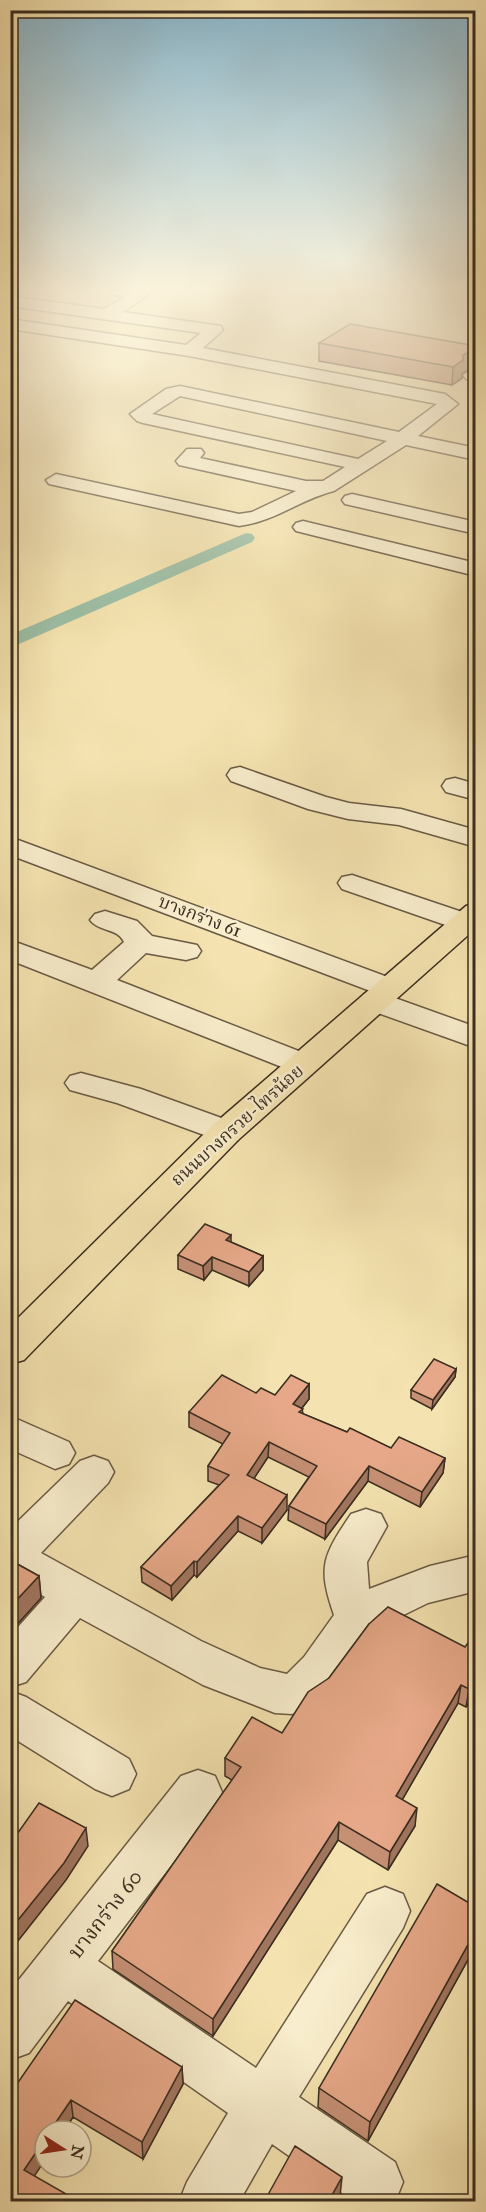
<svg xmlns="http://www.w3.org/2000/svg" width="486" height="2212" font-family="'IM FELL Great Primer','Noto Serif Thai',serif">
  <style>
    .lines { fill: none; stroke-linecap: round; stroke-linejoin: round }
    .canal { fill: #9dbfa6; fill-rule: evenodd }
    .minor-casing { stroke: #695a44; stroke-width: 3 }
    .major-casing { stroke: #3b2d20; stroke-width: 3 }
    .minor { fill: #f8edcc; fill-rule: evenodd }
    .major { fill: #f4e3b0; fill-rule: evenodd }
    .wall { fill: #c69075; stroke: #3b2d20; stroke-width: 1.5 }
    .shaded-wall { fill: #a1765f; stroke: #3b2d20; stroke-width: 1.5 }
    .building { fill: #e6a888; stroke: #3b2d20; stroke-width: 1.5 }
    .labels { text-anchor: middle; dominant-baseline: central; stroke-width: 5; stroke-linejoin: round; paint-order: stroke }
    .street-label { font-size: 18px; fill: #3b2d20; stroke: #f8edcc }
    .near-street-label { font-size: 21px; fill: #3b2d20; stroke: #f8edcc }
  </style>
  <rect width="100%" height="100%" fill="#f4e3b0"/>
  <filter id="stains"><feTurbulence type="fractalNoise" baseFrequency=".00333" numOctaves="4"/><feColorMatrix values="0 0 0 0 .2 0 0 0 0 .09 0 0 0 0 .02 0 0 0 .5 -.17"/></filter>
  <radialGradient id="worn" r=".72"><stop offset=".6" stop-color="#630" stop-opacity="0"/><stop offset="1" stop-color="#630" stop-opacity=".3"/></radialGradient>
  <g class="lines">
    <!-- canal -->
    <path class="canal" d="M246,533L252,534L255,538L252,542L10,648V635Z"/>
    <!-- minor casing -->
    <g class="minor-casing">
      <path id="minor" d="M108,290H137L148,295L123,312L221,326L223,330L203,348L445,394L458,404L418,436L476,448V460L406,445L334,491C301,499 274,522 239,526L49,484L46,480L56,474L239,514L252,512L296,491L179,465L176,461L187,449H201L204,453L200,458L306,481H323L345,467L143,423L137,421L130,414L166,389L180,386L399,432L437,404L189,356L10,329V319L186,345L201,333L10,306V296L104,309L125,297L109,294ZM180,396L387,441L358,459L152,414Z
        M472,370L476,371V381L466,379L463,375Z
        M352,494L476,522V534L345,504L342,500L345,496Z
        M303,521L476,563V576L296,531L293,527L296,523Z
        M240,767L326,797L349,803L401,809L476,830V847L399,825L348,819L308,809L231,781L227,775L231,769Z
        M455,778L476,784V800L446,792L442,786L446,780Z
        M10,837L401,982L405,988L401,994L392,997L476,1027V1048L364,1008L360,1001L364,994L373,992L10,855Z
        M352,875L474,916L476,926L464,931L454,928L342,889L338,883L342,877Z
        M105,911L137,921L152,936L197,945L201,951L197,957L186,960L146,953L117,980L314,1057L319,1064L314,1071L303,1074L292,1071L10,960V940L92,970L124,942C118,928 99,932 90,920L95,914Z
        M81,1073L141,1089L238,1124L243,1132L238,1140L226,1143L117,1103L70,1090L65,1083L70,1076Z
        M10,1416L69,1442L75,1453L69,1464L55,1469L10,1449Z
        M94,1456L108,1461L114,1472L108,1483L41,1553L201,1641L260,1668L287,1674L304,1657L334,1615C317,1566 323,1556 351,1514L366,1509L381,1514L387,1526L367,1562L369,1589L430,1566L476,1555V1591L428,1603L385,1624L366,1641L327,1695L318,1703L292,1714L275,1713L203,1685L80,1618L26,1682L10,1687V1636L45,1597L10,1577V1529L80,1461Z
        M10,1691L26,1697L129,1759L136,1774L129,1789L112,1796L95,1789L10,1736Z
        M198,1770L215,1776L222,1792L215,1808L98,1961L256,2068L367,1894L385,1887L403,1894L410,1911L403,1928L299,2097L395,2162L403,2182L395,2202H355L272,2144L239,2202H179L187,2182L228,2113L68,2001L29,2053L10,2060V1991L181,1776Z"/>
    </g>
    <!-- major casing -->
    <g class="major-casing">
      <path id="major" d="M476,903V928L238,1140L24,1360L10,1364V1326L214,1124L466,906Z"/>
    </g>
    <!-- minor -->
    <use href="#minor" class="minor"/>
    <!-- major -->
    <use href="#major" class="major"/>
  </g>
  <!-- wall -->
  <path class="wall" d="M319,343L476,346L462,373V378L452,385L319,361Z
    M231,1242L263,1256V1270L249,1286L212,1270L204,1280L178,1269V1255Z
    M456,1369L455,1377L432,1409L411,1398V1390Z
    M309,1384V1399L302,1408L303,1414L347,1432L391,1448L445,1458L443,1473L420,1507L368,1481L325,1539L288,1520L289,1506L309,1477L268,1457L254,1478L287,1510L262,1543L238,1531L197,1577L194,1575L172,1600L142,1582L141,1567L219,1485L208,1481V1466L223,1444L189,1427V1412L256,1393L275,1395Z
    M10,1560L39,1576L41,1598L13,1629L10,1628Z
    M369,1624L476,1692L466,1707L458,1703L402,1800L415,1826L388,1870L338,1840L213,2036L113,1969L112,1951L232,1780L225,1776V1758L282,1733L329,1678Z
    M476,1907V1945L368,2141L318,2107L319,2088Z
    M182,2067L183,2084L143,2159L73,2117L64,2131H45L34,2176L10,2202V2094Z"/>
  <!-- shaded-wall -->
  <path class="shaded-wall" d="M476,349V367L462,373V378L452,385L453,367L463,355Z
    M231,1235V1248L226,1240Z
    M263,1256V1270L249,1286V1272Z
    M212,1257V1270L204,1280L203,1266Z
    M456,1369L455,1377L432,1409L433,1400Z
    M309,1384V1399L293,1419V1404Z
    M269,1442L268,1457L247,1489V1475Z
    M445,1458L443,1473L420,1507L422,1492Z
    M369,1466L368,1481L325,1539L326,1524Z
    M287,1495V1510L262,1543V1528Z
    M238,1516V1531L197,1577V1562Z
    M194,1561V1575L172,1600L171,1586Z
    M39,1576L41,1598L13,1629L10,1607Z
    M476,1678V1692L466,1707L469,1689Z
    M461,1685L458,1703L394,1814L396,1796Z
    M417,1808L415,1826L388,1870L390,1852Z
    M339,1822L338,1840L213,2036V2019Z
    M86,1828L88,1846L66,1880L10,1951V1930Z
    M476,1930V1945L368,2141L370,2122Z
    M182,2067L183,2084L143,2159L142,2142Z
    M71,2100L73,2117L64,2131H50Z
    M45,2139V2160L27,2187L24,2170Z
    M342,2177L340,2196L337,2202H328Z"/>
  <!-- building -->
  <path class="building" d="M350,324L476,346V349L463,355V360L453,367L319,343Z
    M205,1224L231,1235L226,1240L263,1256L249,1272L212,1257L203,1266L178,1255Z
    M434,1359L456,1369L433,1400L411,1390Z
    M222,1375L256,1393L261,1388L275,1395L291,1375L309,1384L293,1404L303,1409L299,1412L347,1432L350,1428L391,1448L399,1437L445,1458L422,1492L369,1466L326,1524L289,1506L317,1466L269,1442L247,1475L287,1495L262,1528L238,1516L197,1562L194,1561L171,1586L141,1567L229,1475L208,1466L230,1433L189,1412Z
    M10,1560L39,1576L10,1607Z
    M388,1607L465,1647L476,1632V1678L469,1689L461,1685L396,1796L417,1808L390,1852L339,1822L213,2019L112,1951L241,1767L225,1758L252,1717L282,1733L308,1692L329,1678L369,1624Z
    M39,1803L86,1828L64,1863L10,1930V1844Z
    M437,1884L476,1907V1930L370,2122L319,2088Z
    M75,2000L182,2067L142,2142L71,2100L50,2131H45V2139L24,2170L80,2202H10V2094Z
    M295,2146L342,2177L328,2202H264Z"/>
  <!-- sky -->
  <linearGradient id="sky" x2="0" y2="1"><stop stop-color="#8ab8ce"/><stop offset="0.48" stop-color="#faf2db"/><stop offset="1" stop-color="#faf2db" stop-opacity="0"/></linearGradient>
  <rect width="486" height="599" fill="url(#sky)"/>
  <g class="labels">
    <!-- street labels -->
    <g class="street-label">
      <text transform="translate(200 916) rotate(21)">บางกร่าง 61</text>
      <text transform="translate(237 1125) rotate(-42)">ถนนบางกรวย-ไทรน้อย</text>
    </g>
    <!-- near-street labels -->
    <g class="near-street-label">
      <text transform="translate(105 1914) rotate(-52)">บางกร่าง 60</text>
    </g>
  </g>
  <!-- margin -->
  <rect width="486" height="2212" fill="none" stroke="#f4e3b0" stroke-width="36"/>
  <rect x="12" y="12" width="462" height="2188" fill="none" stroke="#3b2d20" stroke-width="3"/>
  <rect x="18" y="18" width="450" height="2176" fill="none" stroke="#3b2d20" stroke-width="1.5"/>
  <!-- north arrow -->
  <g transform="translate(63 2149) rotate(102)"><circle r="28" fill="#f8edcc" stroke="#aca087" stroke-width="1.5"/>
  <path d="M0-4.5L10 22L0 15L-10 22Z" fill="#8f2418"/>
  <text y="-9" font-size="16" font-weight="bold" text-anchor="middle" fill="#3b2d20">N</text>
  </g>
  <rect width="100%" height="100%" filter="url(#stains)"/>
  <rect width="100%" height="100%" fill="url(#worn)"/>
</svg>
